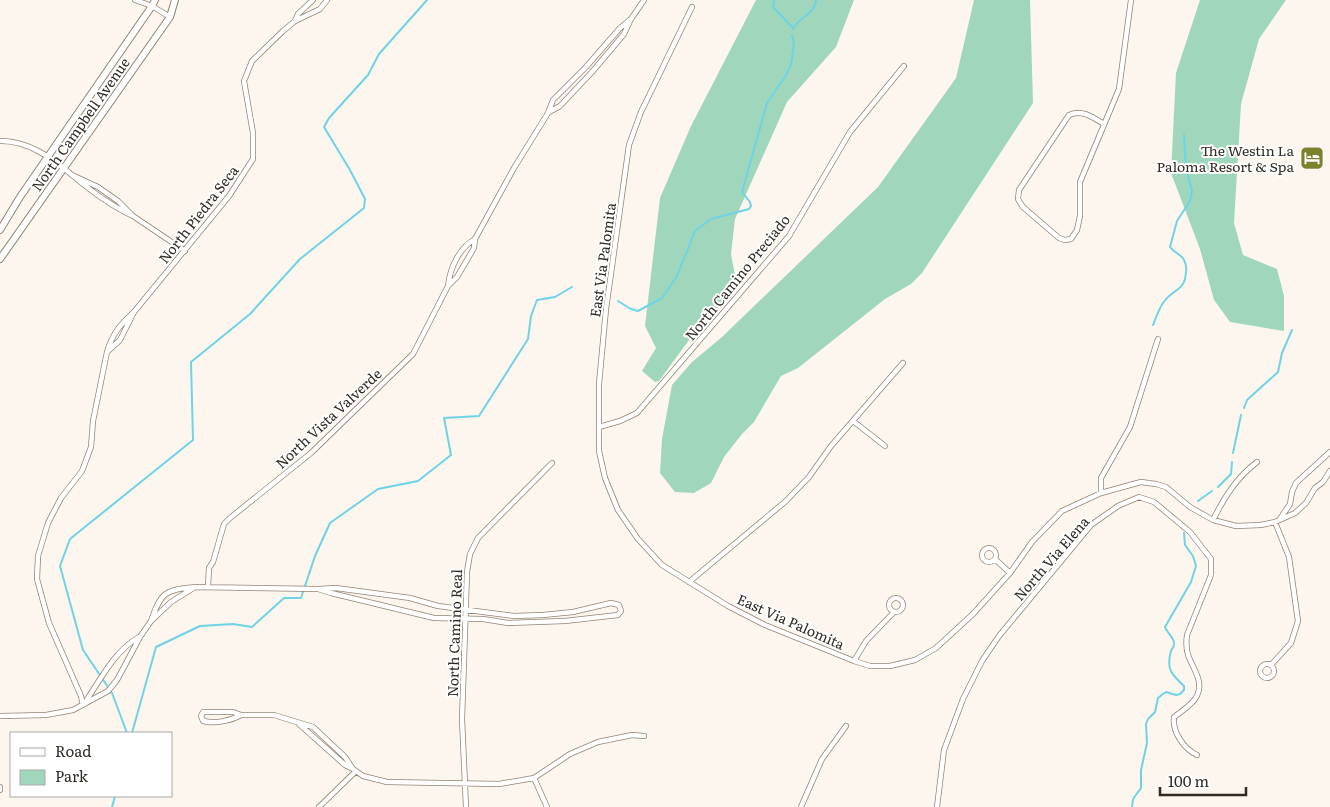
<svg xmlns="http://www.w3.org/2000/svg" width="1330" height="807" font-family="Literata,serif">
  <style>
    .green { fill: #a0d7bc }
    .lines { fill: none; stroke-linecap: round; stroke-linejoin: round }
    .stream { stroke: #6fd3e6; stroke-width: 2 }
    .street-casing { stroke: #918372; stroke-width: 6 }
    .secondary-casing { stroke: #918372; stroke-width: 8 }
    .street { stroke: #fff; stroke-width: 4.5 }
    .secondary { stroke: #fff; stroke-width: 6 }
    .labels { text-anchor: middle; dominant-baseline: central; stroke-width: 4; stroke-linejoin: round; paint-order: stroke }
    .street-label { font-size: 14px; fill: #302a23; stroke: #fff }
    .poi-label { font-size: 14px; fill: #302a23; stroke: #fff; text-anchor: end }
  </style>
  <rect width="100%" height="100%" fill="#fdf6ef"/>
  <!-- green -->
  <path class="green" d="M756,0H854L836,47L787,102L735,219L731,254L737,286L692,336L659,381L655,382L642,371L656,348L645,326L660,198L691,126Z
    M974,0H1030L1033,103L922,273L911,284L885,299L798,368L781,376L754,422L742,434L724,457L711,483L694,493L675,492L660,473L662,439L672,385L692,362L722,337L878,187L956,78Z
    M1200,0H1286L1259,39L1241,104L1234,223L1243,255L1277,269L1284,296V331L1230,322L1214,300L1200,249L1171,173L1176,73Z"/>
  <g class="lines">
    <!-- stream -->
    <path class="stream" d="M774,0L773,7L792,27
      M793,29C798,17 815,15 816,0
      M618,301L631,309L638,311L662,298L677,276L695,231L711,219L749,209L751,206L750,202L742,192L767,103L785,77L791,65L794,42L792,35
      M1153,325C1156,317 1159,309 1163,303C1173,288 1185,292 1186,272C1187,268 1186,264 1184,260C1181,254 1174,253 1170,247L1177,221L1190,201L1192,191L1186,168L1184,135
      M1244,408L1247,400L1278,372L1282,353L1292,330
      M1233,453L1241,415
      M1218,487L1231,474L1232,462
      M1198,501L1212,491
      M127,733L112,693L83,650L60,566L70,539L193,440L191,362L250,314L300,259L364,208L365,199L350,170L324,127L329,118L368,75L379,54L427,0
      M132,733L156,647L200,626L233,624L252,627L284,598H301L315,556L330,523L378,489L418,481L451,455L444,418L479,416L528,339L531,316L537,300L555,297L572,287
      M112,807L115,796
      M1132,807L1133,799L1141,788V770L1147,743L1146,724L1148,719L1155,712L1158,698L1163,694L1166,692L1176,695L1180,694L1184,690V686C1171,674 1166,669 1171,651C1172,648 1174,648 1174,644C1175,638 1167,633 1165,627L1191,582L1196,566L1193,556L1185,545L1184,533"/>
    <!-- street casing -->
    <g class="street-casing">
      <path id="street" d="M135,0L152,6L170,17
        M692,7L641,112L629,145L606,309L599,384V451L605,478L618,510L638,539L662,565L728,606L765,625L854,661L870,666H890L915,660L936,648L973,614L1010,573L1032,542L1062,511L1101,493L1141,482L1156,484L1166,487L1190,507L1213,520L1236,526L1261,525L1275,522L1295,513L1306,503L1315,488L1323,482L1330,471
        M295,21L298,14L313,0
        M549,112L560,106L592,72L624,34L631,19L644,0
        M1104,124C1092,117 1082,109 1069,115L1019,190L1018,199L1023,207L1059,238L1065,240L1071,239L1077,230L1080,216V182L1119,89L1131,0
        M0,141C27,140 52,158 72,175
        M133,216C111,206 91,191 72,175L98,187L118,201L133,216L185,251
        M448,286C450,268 459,248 475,239
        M134,312L120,340L107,352C113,333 119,326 134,312L229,196L253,159V133L244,81L252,61L283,31L295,21L320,9L327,0
        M853,421L885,446
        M599,427L620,421L637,413L789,236L850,132L904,66
        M1101,493V478L1130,427L1158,339
        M1280,519L1290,504L1292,492L1296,483L1330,452
        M1213,520C1224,498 1236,478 1257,462
        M982 555a7 7 0 1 1 14 0a7 7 0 1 1-14 0Z
        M995,559L1010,573
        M689,582L786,501L809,477L831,446L903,363
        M208,586L209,568L213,562L224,524L230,518L311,453L413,354L448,286L457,277L474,248L475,239L514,168L548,113L553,100L586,67L620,28L631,19
        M195,587L318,589L336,588L410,598L438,606L514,616L543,615L573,612L611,603L619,605L621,611L618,615L565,621L508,623L483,619L434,618L331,593L318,589
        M889 605a7 7 0 1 1 14 0a7 7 0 1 1-14 0Z
        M854,661L866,641L894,612
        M1260 671a7 7 0 1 1 14 0a7 7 0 1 1-14 0Z
        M1271,665L1291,643L1298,621L1289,557L1275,522
        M84,704C99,682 114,651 139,637
        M83,705L81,696L49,623L37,579L38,556L48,523L61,498L82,471L91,447L93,421L107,352
        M241,715C230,721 215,724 203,721L201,716L203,712H233L241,715H274L313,727L345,757L353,769L345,765L299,724
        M0,716L46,715L73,710L108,691L117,680L140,637L151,621L171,602L195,587C165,590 161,592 151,621
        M353,769L363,776L387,782L499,784L534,778L570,754L598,742L632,735L644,736
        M534,778L547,807
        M0,787V790
        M319,807L356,771
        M466,807L462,719L467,572L470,554L478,538L552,463
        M801,807L822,759L846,726
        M937,807L944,750L963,699L982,661L999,636L1091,525L1118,506L1139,497L1154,502L1190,532L1211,559V575L1187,635C1186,642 1186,648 1188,655C1193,669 1206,683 1195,699C1190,706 1181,712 1174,717C1172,732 1184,749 1197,755"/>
    </g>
    <!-- secondary casing -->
    <g class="secondary-casing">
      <path id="secondary" d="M0,230L20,197L152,6L155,0
        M0,259L170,17L175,0"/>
    </g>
    <!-- street -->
    <use href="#street" class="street"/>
    <!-- secondary -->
    <use href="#secondary" class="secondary"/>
  </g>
  <!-- icons -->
  <defs>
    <g id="hotel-square" transform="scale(1.25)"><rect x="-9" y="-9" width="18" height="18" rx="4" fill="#7c822c" stroke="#fff"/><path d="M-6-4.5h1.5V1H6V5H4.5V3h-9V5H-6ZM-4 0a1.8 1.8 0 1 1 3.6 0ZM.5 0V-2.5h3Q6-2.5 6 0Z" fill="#fff"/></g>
  </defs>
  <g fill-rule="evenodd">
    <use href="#hotel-square" x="1312" y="158"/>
  </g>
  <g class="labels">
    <!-- street labels -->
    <g class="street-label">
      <text transform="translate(80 124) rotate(-55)">North Campbell Avenue</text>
      <text transform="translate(198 214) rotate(-52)">North Piedra Seca</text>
      <text transform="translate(602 260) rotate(-82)">East Via Palomita</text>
      <text transform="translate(737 277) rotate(-51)">North Camino Preciado</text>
      <text transform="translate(328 418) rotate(-43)">North Vista Valverde</text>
      <text transform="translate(1051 558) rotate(-49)">North Via Elena</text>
      <text transform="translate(791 621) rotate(24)">East Via Palomita</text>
      <text transform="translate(454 633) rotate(-88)">North Camino Real</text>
    </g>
    <!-- poi labels -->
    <g class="poi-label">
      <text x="1294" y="150">The Westin La<tspan x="1294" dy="16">Paloma Resort &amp; Spa</tspan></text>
    </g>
  </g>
  <!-- legend -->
  <rect x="10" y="732" width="162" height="65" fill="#ffffff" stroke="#acaaa7"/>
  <rect x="20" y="748" width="25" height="8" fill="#ffffff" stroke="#acaaa7"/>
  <text x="55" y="757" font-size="15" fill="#302a23">Road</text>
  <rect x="20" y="770" width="25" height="15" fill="#a0d7bc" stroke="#acaaa7"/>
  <text x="55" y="782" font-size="15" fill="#302a23">Park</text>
  <!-- scale -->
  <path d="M1160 787v8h86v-8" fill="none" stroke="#302a23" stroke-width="2.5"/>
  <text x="1168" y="787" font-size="15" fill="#302a23" stroke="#ffffff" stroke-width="4" paint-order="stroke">100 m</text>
</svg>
